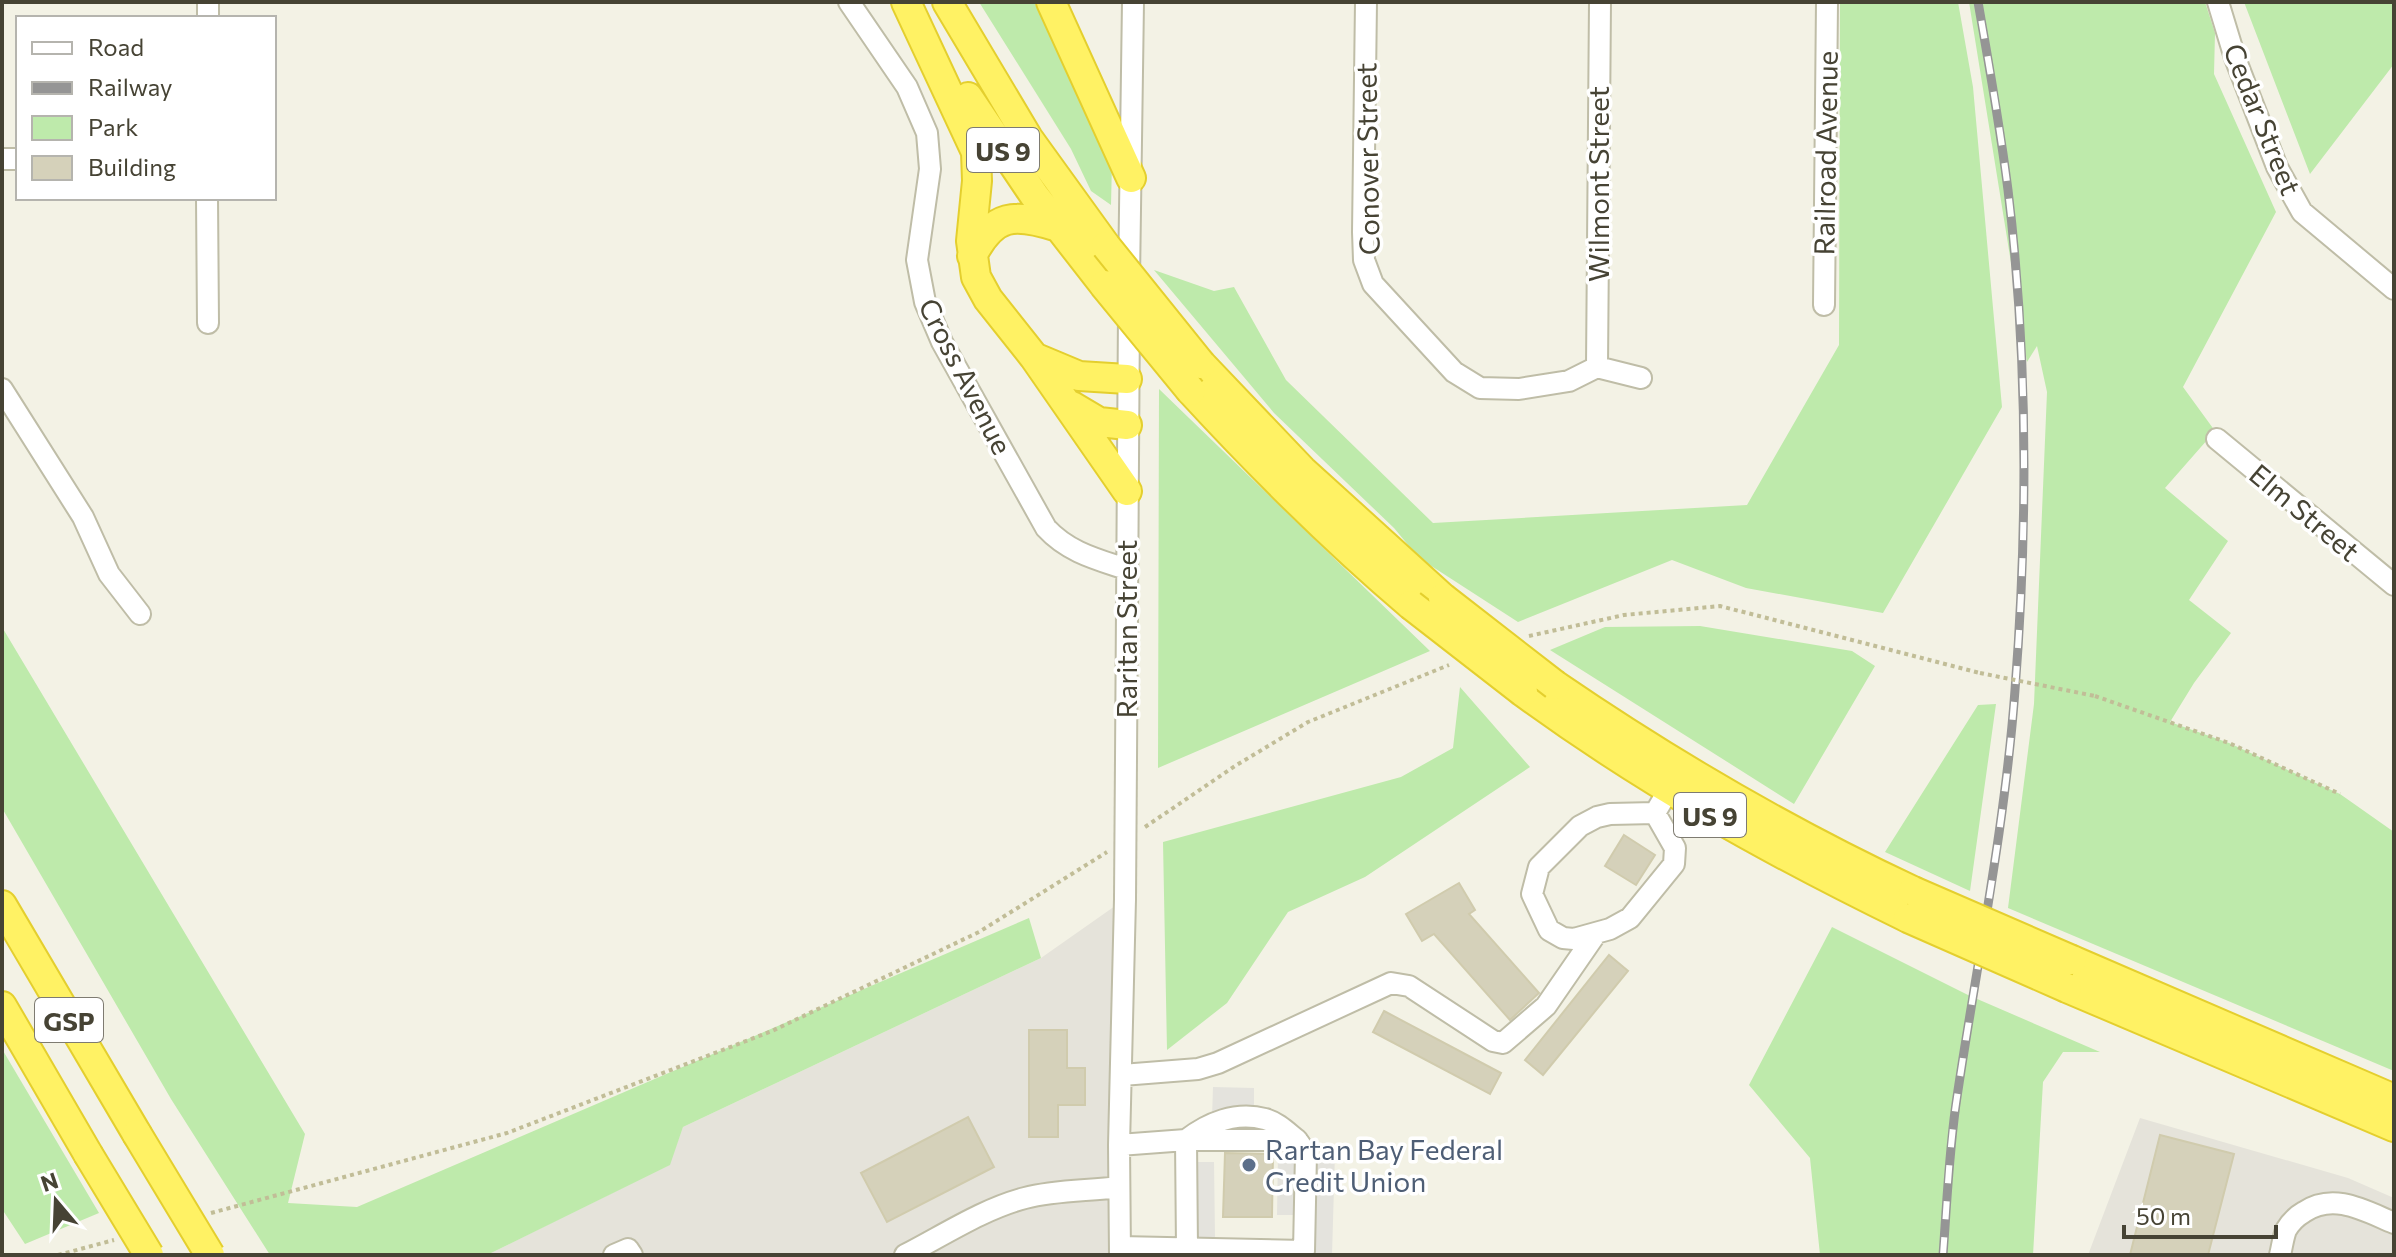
<svg xmlns="http://www.w3.org/2000/svg" width="2396" height="1257" font-family="Commissioner,sans-serif">
  <style>
    .industrial { fill: #e5e3da }
    .green { fill: #beeaab }
    .parking { fill: #e4e3dd }
    .building { fill: #d5d1ba; stroke: #d0cbad; stroke-width: 2 }
    .lines { fill: none; stroke-linecap: round; stroke-linejoin: round }
    .minor-casing { stroke: #bfbda7; stroke-width: 24 }
    .highway-casing { stroke: #e4cf2e; stroke-width: 32 }
    .path { stroke: #c1bd97; stroke-width: 4; stroke-dasharray: 4 4; stroke-linecap: butt }
    .minor { stroke: #fff; stroke-width: 20 }
    .highway { stroke: #fff264; stroke-width: 28 }
    .rail-casing { stroke: #959595; stroke-width: 9 }
    .rail { stroke: #fff; stroke-width: 6; stroke-dasharray: 18; stroke-linecap: butt }
    .minor-bridge-casing { stroke: #bfbda7; stroke-width: 24; stroke-linecap: butt }
    .highway-bridge-casing { stroke: #e4cf2e; stroke-width: 32; stroke-linecap: butt }
    .path-bridge { stroke: #c1bd97; stroke-width: 4; stroke-dasharray: 4 4; stroke-linecap: butt }
    .minor-bridge { stroke: #fff; stroke-width: 20 }
    .highway-bridge { stroke: #fff264; stroke-width: 28 }
    .service-dot { fill: #5c6f8a; stroke: #fff; stroke-width: 3 }
    .labels { text-anchor: middle; dominant-baseline: central; stroke-width: 7; stroke-linejoin: round; paint-order: stroke }
    .shield { fill: #fff; stroke: #7e7b71; stroke-width: 2 }
    .shield-label { font-size: 26px; font-weight: bold; fill: #464334 }
    .street-label { font-size: 28px; fill: #464334; stroke: #fff }
    .service-label { font-size: 28px; fill: #4e5e75; stroke: #fff; text-anchor: start }
  </style>
  <rect width="100%" height="100%" fill="#f3f2e5"/>
  <!-- industrial -->
  <path class="industrial" d="M1125,899L1120,1255H487L669,1165L683,1127L1041,958Z
    M2140,1118L2348,1178L2394,1198V1255H2088Z"/>
  <!-- green -->
  <path class="green" d="M979,2H1034L1112,162L1111,205L1091,191L1071,149Z
    M1840,2H1958L1973,87L2002,407L1883,613L1746,588L1672,560L1518,622L1419,558L1394,528L1274,413L1154,270L1214,291L1234,287L1286,380L1433,523L1747,505L1839,345Z
    M1969,2H2205L2215,33L2214,74L2276,212L2183,387L2215,431L2165,488L2228,541L2189,600L2231,633L2194,683L2170,722L2229,743L2340,794L2394,832V1071L2008,908L2034,704L2047,392L2037,346L2027,362Z
    M2244,2H2394V64L2310,174Z
    M1159,389L1430,651L1158,768Z
    M1700,626L1852,651L1875,666L1794,804L1550,650L1605,627Z
    M2,627L305,1134L288,1203L357,1207L1029,918L1041,958L683,1127L670,1165L487,1255H270L171,1099L2,808Z
    M1460,687L1530,767L1365,877L1288,912L1227,1003L1167,1050L1163,842L1401,777L1453,748Z
    M1996,704L1970,891L1885,852L1978,705Z
    M1832,927L1968,995L2100,1052H2063L2043,1082L2033,1255H1820L1810,1158L1749,1085Z
    M2,1049L99,1213L25,1244L2,1209Z"/>
  <!-- parking -->
  <path class="parking" d="M1213,1087L1254,1088V1118H1212Z
    M1306,1153H1335L1332,1255H1304L1305,1215H1277L1278,1156L1305,1157Z
    M1186,1162H1214L1215,1237L1187,1238Z"/>
  <!-- building -->
  <path class="building" d="M1624,835L1655,855L1636,885L1605,866Z
    M1459,883L1475,910L1469,914L1539,993L1510,1020L1434,934L1422,941L1406,914Z
    M1609,955L1628,971L1543,1075L1525,1060Z
    M1384,1011L1501,1073L1490,1094L1373,1032Z
    M1029,1030H1067V1068H1085V1105H1058V1137H1029Z
    M968,1117L994,1167L887,1222L861,1173Z
    M2160,1135L2234,1154L2208,1255H2130Z
    M1225,1153L1273,1154L1272,1217H1223Z"/>
  <g class="lines">
    <!-- minor casing -->
    <g class="minor-casing">
      <path id="minor" d="M849,2L907,87L927,133L930,169L917,260L925,302L942,342L1046,528C1068,552 1096,559 1126,569
        M1366,2L1363,232L1364,260L1373,284L1454,372L1480,388L1519,389L1569,381L1597,367
        M2218,2L2235,58L2277,167L2302,212L2394,289
        M208,18V2
        M2,159H18
        M207,198L208,323
        M1129,279L1133,2
        M1824,305L1827,2
        M1597,367L1600,2
        M1597,367L1641,378
        M2,389L83,517L109,574L140,614
        M2217,439L2394,585
        M1126,759L1129,311
        M1655,813L1675,848L1674,864L1630,918L1610,929L1574,939L1563,938L1549,930L1532,894L1539,867L1580,826L1597,817L1610,814L1655,813L1668,791
        M1122,1075L1198,1069L1218,1063L1391,983L1409,986L1493,1041L1503,1043L1546,1006L1595,935
        M1186,1140C1208,1123 1236,1111 1265,1119C1277,1122 1288,1133 1297,1140
        M1186,1140L1187,1249
        M1119,1145L1186,1140H1297L1306,1153L1304,1251L1120,1247
        M614,1255L628,1249L632,1255
        M905,1255C944,1235 983,1209 1025,1198C1055,1190 1088,1191 1119,1187
        M1120,1255L1119,1145L1125,899
        M2280,1255C2282,1247 2283,1238 2286,1230C2290,1223 2297,1216 2304,1212C2334,1192 2365,1211 2394,1223"/>
    </g>
    <!-- highway casing -->
    <g class="highway-casing">
      <path id="highway" d="M906,2L976,152L977,181L971,241L976,277L988,299L1034,357L1127,491
        M947,2L1028,138L1106,246
        M1051,2L1131,178
        M968,97L1034,195L1104,285
        M972,256C994,213 1014,213 1058,227
        M1036,358L1079,376L1127,379
        M1201,364L1302,470L1443,598
        M1191,391C1261,467 1333,539 1411,605
        M1072,406L1099,422L1127,425
        M1555,685C1669,763 1787,832 1913,891
        M1523,692C1646,782 1771,851 1908,918
        M2,905L137,1134
        M2072,960L2394,1099
        M2067,988L2394,1127
        M2,1006L88,1154"/>
    </g>
    <!-- path -->
    <path class="path" d="M1529,636L1624,615L1720,606L1980,673
      M2095,696L2229,743L2340,794
      M1145,827L1235,766L1308,722L1449,665
      M211,1213L507,1133L772,1031L979,932L1107,852
      M58,1255L114,1240"/>
    <!-- minor -->
    <use href="#minor" class="minor"/>
    <!-- highway -->
    <use href="#highway" class="highway"/>
    <!-- rail casing -->
    <g class="rail-casing">
      <path id="rail" d="M1943,1255C1947,1203 1949,1149 1957,1097C1977,962 2005,827 2015,690C2028,523 2028,356 2008,190C2000,127 1989,64 1978,2"/>
    </g>
    <!-- rail -->
    <use href="#rail" class="rail"/>
    <!-- minor-bridge casing -->
    <g class="minor-bridge-casing">
      <path id="minor-bridge" d="M1125,899L1126,759"/>
    </g>
    <!-- highway-bridge casing -->
    <g class="highway-bridge-casing">
      <path id="highway-bridge" d="M1106,246L1201,364
        M1104,285L1191,391
        M1443,598L1555,685
        M1411,605L1523,692
        M1913,891L2072,960
        M1908,918L2067,988
        M137,1134L210,1255
        M88,1154L149,1255"/>
    </g>
    <!-- path-bridge -->
    <path class="path-bridge" d="M1980,673L2095,696"/>
    <!-- minor-bridge -->
    <use href="#minor-bridge" class="minor-bridge"/>
    <!-- highway-bridge -->
    <use href="#highway-bridge" class="highway-bridge"/>
  </g>
  <!-- markers -->
  <circle class="service-dot" cx="1249" cy="1165" r="8"/>
  <g class="labels">
    <!-- shield labels -->
    <g class="shield">
      <rect x="967" y="128" width="72" height="44" rx="6"/>
      <rect x="1674" y="793" width="72" height="44" rx="6"/>
      <rect x="35" y="998" width="68" height="44" rx="6"/>
    </g>
    <g class="shield-label">
      <text x="1003" y="150">US 9</text>
      <text x="1710" y="815">US 9</text>
      <text x="69" y="1020">GSP</text>
    </g>
    <!-- street labels -->
    <g class="street-label">
      <text transform="translate(2263 119) rotate(68)">Cedar Street</text>
      <text transform="translate(1825 153) rotate(-89)">Railroad Avenue</text>
      <text transform="translate(1367 159) rotate(-91)">Conover Street</text>
      <text transform="translate(1598 184) rotate(-90)">Wilmont Street</text>
      <text transform="translate(966 376) rotate(63)">Cross Avenue</text>
      <text transform="translate(2305 512) rotate(40)">Elm Street</text>
      <text transform="translate(1126 629) rotate(-90)">Raritan Street</text>
    </g>
    <!-- service labels -->
    <g class="service-label">
      <text x="1265" y="1149">Rartan Bay Federal<tspan x="1265" dy="32">Credit Union</tspan></text>
    </g>
  </g>
  <!-- border -->
  <rect width="2396" height="1257" fill="none" stroke="#464334" stroke-width="8"/>
  <!-- legend -->
  <rect x="16" y="16" width="260" height="184" fill="#ffffff" stroke="#b5b4ae" stroke-width="2"/>
  <rect x="32" y="42" width="40" height="12" fill="#ffffff" stroke="#b5b4ae" stroke-width="2"/>
  <text x="88" y="56" font-size="24" fill="#464334">Road</text>
  <rect x="32" y="82" width="40" height="12" fill="#959595" stroke="#b5b4ae" stroke-width="2"/>
  <text x="88" y="96" font-size="24" fill="#464334">Railway</text>
  <rect x="32" y="116" width="40" height="24" fill="#beeaab" stroke="#b5b4ae" stroke-width="2"/>
  <text x="88" y="136" font-size="24" fill="#464334">Park</text>
  <rect x="32" y="156" width="40" height="24" fill="#d5d1ba" stroke="#b5b4ae" stroke-width="2"/>
  <text x="88" y="176" font-size="24" fill="#464334">Building</text>
  <!-- north arrow -->
  <g transform="translate(56 1201) rotate(341)" stroke="#ffffff" stroke-width="6" paint-order="stroke">
  <path d="M0-6L14 30L0 20L-14 30Z" fill="#464334"/>
  <text y="-12" font-size="22" font-weight="bold" text-anchor="middle" fill="#464334">N</text>
  </g>
  <!-- scale -->
  <path d="M2124 1225v12h152v-12" fill="none" stroke="#464334" stroke-width="4"/>
  <text x="2136" y="1225" font-size="24" fill="#464334" stroke="#ffffff" stroke-width="6" paint-order="stroke">50 m</text>
</svg>
